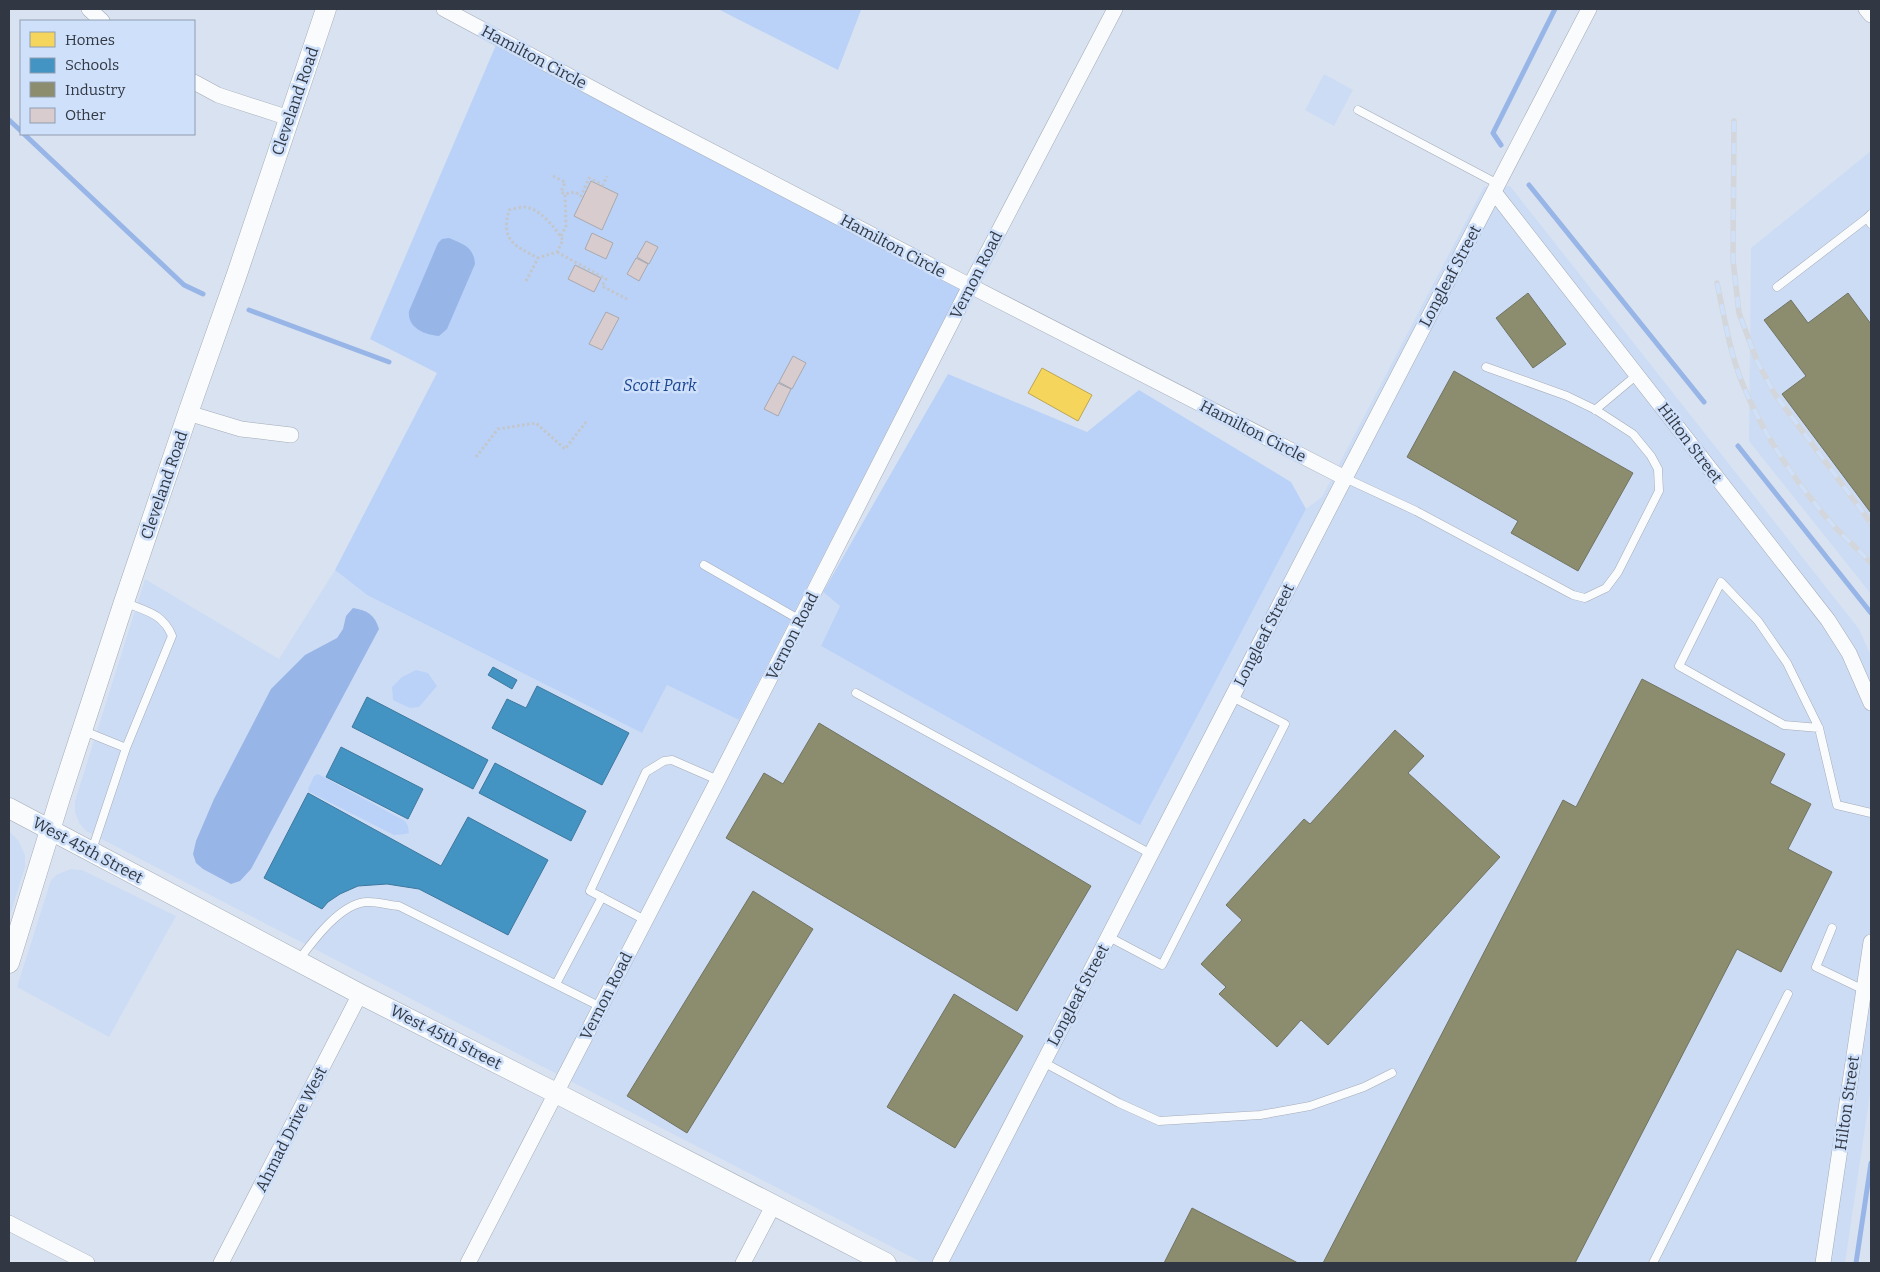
<svg xmlns="http://www.w3.org/2000/svg" width="1880" height="1272" font-family="Bitter,serif">
  <style>
    .built { fill: #cddcf5 }
    .green { fill: #bad2f8 }
    .water { fill: #98b5e7 }
    .homes { fill: #f6d55c; stroke: #bba654 }
    .schools { fill: #4393c3; stroke: #3e789d }
    .industry { fill: #8c8c6e; stroke: #717361 }
    .lines { fill: none; stroke-linecap: round; stroke-linejoin: round }
    .stream { stroke: #98b5e7; stroke-width: 5 }
    .building { fill: #d8ccce; stroke: #a9a8ac }
    .service-casing { stroke: #a4abb6; stroke-width: 9 }
    .minor-casing { stroke: #a4abb6; stroke-width: 16 }
    .tertiary-casing { stroke: #a4abb6; stroke-width: 21 }
    .path { stroke: #c3c6cb; stroke-width: 3; stroke-dasharray: 2.5 2.5; stroke-linecap: butt }
    .service { stroke: #f9fbfd; stroke-width: 8 }
    .minor { stroke: #f9fbfd; stroke-width: 15 }
    .tertiary { stroke: #f9fbfd; stroke-width: 20 }
    .rail-casing { stroke: #d3d6da; stroke-width: 5.5 }
    .rail { stroke: #cfe0fa; stroke-width: 4; stroke-dasharray: 11; stroke-linecap: butt }
    .labels { text-anchor: middle; dominant-baseline: central; stroke-width: 5; stroke-linejoin: round; paint-order: stroke }
    .street-label { font-size: 16px; fill: #323843; stroke: #cfe0fa }
    .park-label { font-size: 16px; font-style: italic; fill: #19448f; stroke: #cfe0fa }
  </style>
  <rect width="100%" height="100%" fill="#d9e2f0"/>
  <!-- built -->
  <path class="built" d="M1324,74L1353,90L1334,126L1305,110Z
    M1871,151V594L1749,441L1751,248Z
    M1510,186L1859,629L1871,656V1087L1845,1263H923L86,831L79,823L75,812V801L145,579L279,659L335,570L367,595L642,733L667,685L739,720L810,582L840,606L821,646L1140,824L1306,509L1322,497L1484,187Z
    M9,831L18,840L25,855V867L9,918Z
    M71,869L82,870L176,916L109,1037L17,987L51,880L58,874Z"/>
  <!-- green -->
  <path class="green" d="M718,9H860L861,10L838,70Z
    M496,45L960,289L739,720L667,685L642,733L367,595L335,570L437,373L370,339Z
    M948,374L1087,432L1139,390L1291,482L1306,509L1140,825L821,646L840,606L823,592Z
    M416,670L428,673L437,686L419,707L410,708L393,700L392,687L402,677Z
    M318,774L405,821L408,826L409,833L406,834L394,835L309,792L308,789L314,776Z"/>
  <!-- water -->
  <path class="water" d="M449,238C463,244 474,247 475,264L447,329L439,336C425,335 407,328 409,311L438,243L442,239Z
    M353,608C367,610 375,615 379,629L251,869L240,881L231,884L203,869L196,863L193,854L196,841L214,799L271,689L305,655L337,638L343,629L346,616Z"/>
  <!-- homes -->
  <path class="homes" d="M1042,368L1092,395L1078,421L1028,393Z"/>
  <!-- schools -->
  <path class="schools" d="M493,667L517,680L512,689L488,675Z
    M537,686L629,733L602,785L492,728L507,699L526,708Z
    M367,697L488,760L473,789L352,727Z
    M341,747L423,789L408,819L326,777Z
    M495,763L586,811L571,841L479,793Z
    M308,793L441,866L468,817L548,860L508,935L419,889L387,884L358,886L340,894L328,902L322,909L264,878Z"/>
  <!-- industry -->
  <path class="industry" d="M1528,293L1566,344L1533,368L1496,318Z
    M1848,293L1871,324V513L1782,394L1806,376L1764,320L1791,300L1808,323Z
    M1454,371L1633,473L1578,571L1511,533L1518,521L1407,457Z
    M1642,679L1785,754L1770,783L1811,804L1788,849L1832,872L1781,972L1737,949L1575,1263H1323L1563,800L1576,807Z
    M819,723L1091,886L1017,1011L726,838L764,773L783,784Z
    M1395,730L1424,756L1408,773L1500,857L1328,1045L1301,1020L1277,1047L1219,994L1226,987L1201,964L1242,920L1226,905L1304,819L1310,824Z
    M753,891L813,929L687,1133L627,1096Z
    M954,994L1023,1036L955,1148L887,1107Z
    M1192,1208L1298,1263H1164Z"/>
  <g class="lines">
    <!-- stream -->
    <path class="stream" d="M9,120L21,131
      M24,134L184,285L203,294
      M1501,145L1493,133L1555,9
      M1529,185L1704,402
      M249,310L389,362
      M1738,446L1871,613
      M1856,1263L1871,1163"/>
  </g>
  <!-- building -->
  <path class="building" d="M591,181L618,194L602,230L574,216Z
    M592,233L613,243L606,259L585,249Z
    M646,241L658,247L649,264L637,257Z
    M636,258L648,264L639,281L627,274Z
    M575,265L601,278L594,292L568,279Z
    M606,312L619,318L602,350L589,344Z
    M793,356L806,363L792,389L779,382Z
    M778,383L791,389L778,416L764,409Z"/>
  <g class="lines">
    <!-- service casing -->
    <g class="service-casing">
      <path id="service" d="M1358,110L1498,184
        M1871,214L1867,218L1871,224
        M1777,287L1867,218
        M1595,410L1638,374
        M1345,478L1416,511L1573,595L1585,598L1606,588L1618,572L1659,491L1658,469L1651,456L1633,434L1596,410L1567,396L1486,367
        M704,565L800,620
        M856,693L1151,854
        M1819,728L1784,725L1679,666L1721,582L1758,621L1787,663L1819,728L1837,805L1871,813
        M84,731L126,748
        M92,850L126,748L172,636C163,613 145,611 124,602
        M645,920L590,891L646,772L664,761L672,760L718,780
        M1832,928L1816,967L1864,990
        M1109,937L1162,965L1285,724L1232,697
        M298,961C313,941 341,902 368,902C378,902 389,905 399,906L601,1007
        M556,984L602,897
        M1043,1062L1119,1103L1159,1121L1260,1115L1310,1106L1364,1087L1392,1073
        M1653,1263L1788,994"/>
    </g>
    <!-- minor casing -->
    <g class="minor-casing">
      <path id="minor" d="M89,9L102,21
        M444,9L642,115L953,277L1345,478
        M1866,9L1871,15
        M194,82L218,95L289,118
        M1494,192L1828,620L1849,653L1871,703
        M188,413L241,429L291,435
        M9,1223L87,1263
        M221,1263L360,994
        M468,1263L718,780L970,286L1115,9
        M743,1263L773,1206
        M940,1263L1345,478L1589,9
        M1823,1263L1871,942"/>
    </g>
    <!-- tertiary casing -->
    <g class="tertiary-casing">
      <path id="tertiary" d="M9,808L360,994L556,1093L886,1263
        M9,963L60,798L124,602L188,413L237,274L326,9"/>
    </g>
    <!-- path -->
    <path class="path" d="M553,176L565,182L561,192L565,194L575,192L581,196L589,178L603,185L607,176
      M561,236L566,226L565,194
      M557,252L606,279L602,286L627,299
      M526,281L538,258L557,252L563,240C555,228 541,209 525,207C520,207 514,209 509,210C501,240 513,245 538,258
      M476,457L498,429L536,423L565,449L586,422"/>
    <!-- service -->
    <use href="#service" class="service"/>
    <!-- minor -->
    <use href="#minor" class="minor"/>
    <!-- tertiary -->
    <use href="#tertiary" class="tertiary"/>
    <!-- rail casing -->
    <g class="rail-casing">
      <path id="rail" d="M1734,121L1733,260L1739,313L1757,361L1774,393L1871,523
        M1717,283C1724,315 1729,349 1741,380C1762,433 1795,482 1833,525C1845,538 1859,550 1871,563"/>
    </g>
    <!-- rail -->
    <use href="#rail" class="rail"/>
  </g>
  <g class="labels">
    <!-- street labels -->
    <g class="street-label">
      <text transform="translate(534 57) rotate(28)">Hamilton Circle</text>
      <text transform="translate(295 101) rotate(-71)">Cleveland Road</text>
      <text transform="translate(893 246) rotate(28)">Hamilton Circle</text>
      <text transform="translate(976 275) rotate(-63)">Vernon Road</text>
      <text transform="translate(1450 276) rotate(-62)">Longleaf Street</text>
      <text transform="translate(1253 431) rotate(27)">Hamilton Circle</text>
      <text transform="translate(1690 443) rotate(53)">Hilton Street</text>
      <text transform="translate(164 485) rotate(-71)">Cleveland Road</text>
      <text transform="translate(1264 635) rotate(-63)">Longleaf Street</text>
      <text transform="translate(792 636) rotate(-63)">Vernon Road</text>
      <text transform="translate(88 850) rotate(28)">West 45th Street</text>
      <text transform="translate(1078 995) rotate(-62)">Longleaf Street</text>
      <text transform="translate(606 996) rotate(-63)">Vernon Road</text>
      <text transform="translate(446 1037) rotate(27)">West 45th Street</text>
      <text transform="translate(1847 1103) rotate(-82)">Hilton Street</text>
      <text transform="translate(291 1129) rotate(-63)">Ahmad Drive West</text>
    </g>
    <!-- park labels -->
    <g class="park-label">
      <text x="660" y="385">Scott Park</text>
    </g>
  </g>
  <!-- border -->
  <rect width="1880" height="1272" fill="none" stroke="#323843" stroke-width="20"/>
  <!-- legend -->
  <rect x="20" y="20" width="175" height="115" fill="#cfe0fa" stroke="#909db1"/>
  <rect x="30" y="32" width="25" height="15" fill="#f6d55c" stroke="#909db1"/>
  <text x="65" y="45" font-size="15" fill="#323843">Homes</text>
  <rect x="30" y="58" width="25" height="15" fill="#4393c3" stroke="#909db1"/>
  <text x="65" y="70" font-size="15" fill="#323843">Schools</text>
  <rect x="30" y="82" width="25" height="15" fill="#8c8c6e" stroke="#909db1"/>
  <text x="65" y="95" font-size="15" fill="#323843">Industry</text>
  <rect x="30" y="108" width="25" height="15" fill="#d8ccce" stroke="#909db1"/>
  <text x="65" y="120" font-size="15" fill="#323843">Other</text>
</svg>
